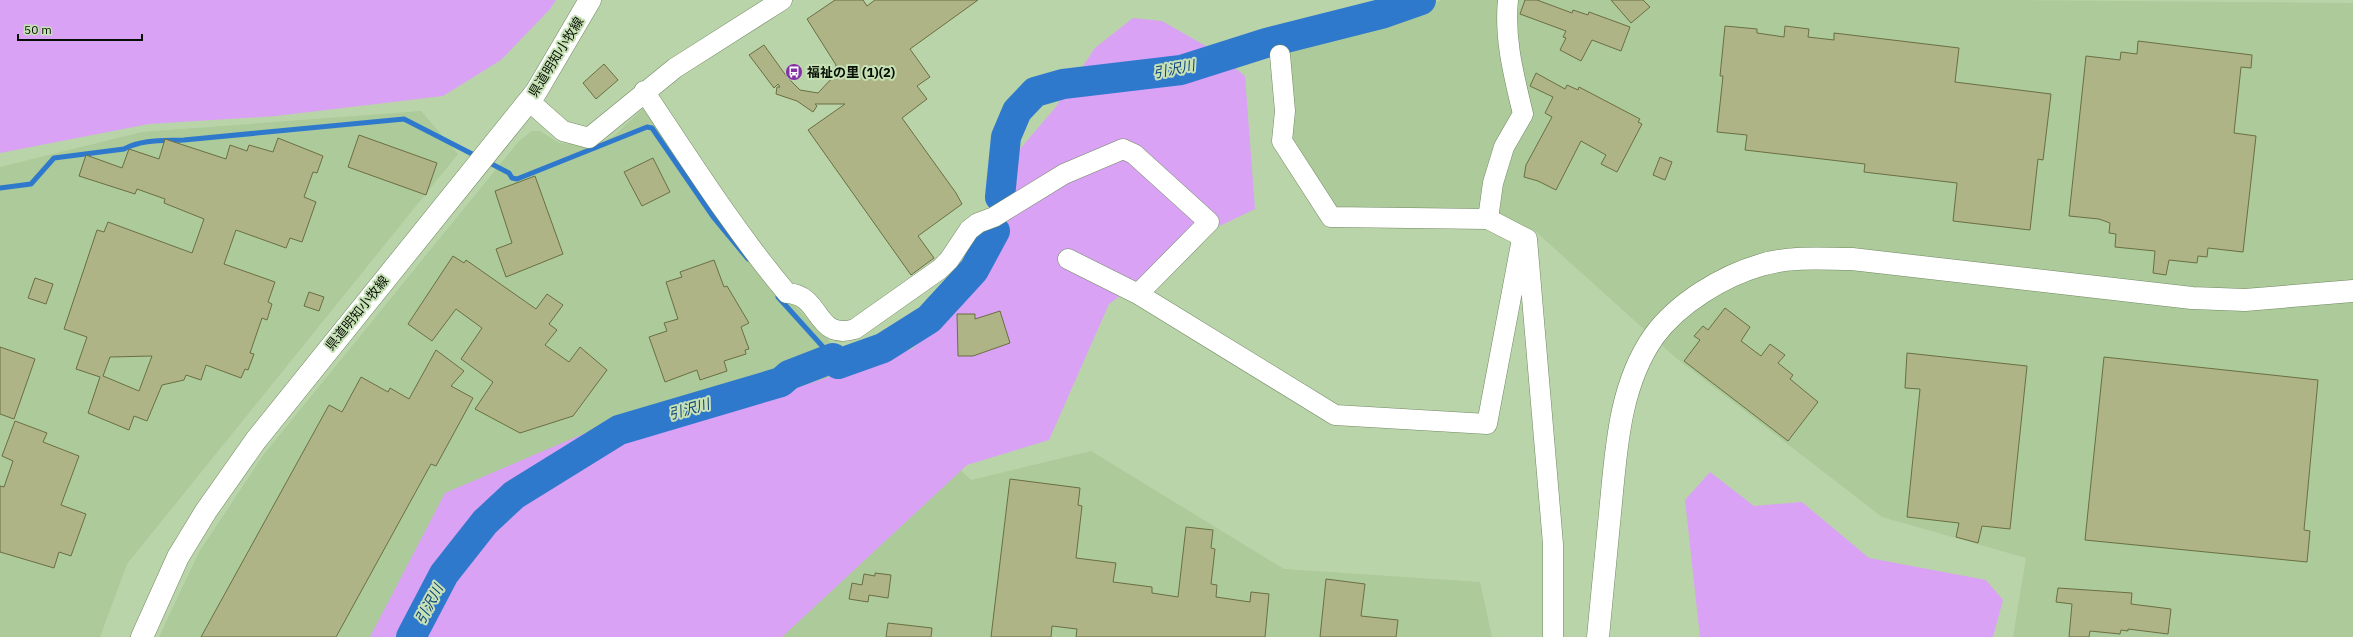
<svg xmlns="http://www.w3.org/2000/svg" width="2353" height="637" font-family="'IBM Plex Sans','Noto Sans JP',sans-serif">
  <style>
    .built { fill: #acca9a }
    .green { fill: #d9a2f5 }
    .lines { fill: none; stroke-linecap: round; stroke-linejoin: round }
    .stream { stroke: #2f79cc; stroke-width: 5 }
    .river { stroke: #2f79cc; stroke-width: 30 }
    .building { fill: #aeb485; stroke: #6a6f43; fill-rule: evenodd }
    .street-casing { stroke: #718962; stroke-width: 21 }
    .secondary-casing { stroke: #718962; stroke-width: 23 }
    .street { stroke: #fff; stroke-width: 20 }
    .secondary { stroke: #fff; stroke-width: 22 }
    .labels { text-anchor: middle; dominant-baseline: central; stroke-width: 4; stroke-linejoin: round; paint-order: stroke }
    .street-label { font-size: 13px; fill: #070f03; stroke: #c7e1b6 }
    .poi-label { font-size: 13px; font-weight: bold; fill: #070f03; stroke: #c7e1b6; text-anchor: start }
    .water-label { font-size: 14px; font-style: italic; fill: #10447a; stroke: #c7e1b6 }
  </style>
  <rect width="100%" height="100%" fill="#bad4aa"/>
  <!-- built -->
  <path class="built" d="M1442,0H2016L2353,3V637H2013L2026,558L1882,517L1676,358L1535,231L1498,214L1333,210L1287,140L1290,111L1281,45L1432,4Z
    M646,106L780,291L890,403L971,480L1091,451L1284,569L1480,582L1492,637H159L199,552L264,454L519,141L532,131H540L559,143L595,146L615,135Z
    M421,111L458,154L127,564L100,637H0V167L142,132Z"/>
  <!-- green -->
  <path class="green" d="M0,0H556L550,9L501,60L443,96L276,116L149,124L0,153Z
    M1133,18L1162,21L1211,49L1245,76L1255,209L1207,232L1109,304L1049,440L967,465L782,637H370L445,493L602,426L784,392L912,349L967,299L1007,230L1019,150L1055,108L1095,48Z
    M1710,472L1754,506L1802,502L1869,558L1986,580L2003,600L1993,637H1700L1685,500Z"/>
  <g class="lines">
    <!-- stream -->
    <path class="stream" d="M486,161L509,173L512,178L517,179L647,127L652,128L714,218L748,259
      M0,188L31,184L54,158L124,149C143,139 164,141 184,140L404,119L478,157
      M778,297L833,358"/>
    <!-- river -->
    <path class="river" d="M1000,197L1006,137L1017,111L1035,92L1063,84L1181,70L1266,43L1381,14L1421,0
      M411,637L444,574L485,522L514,495L619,430L781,382L789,375L833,358L838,364L883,348L929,319L974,270L995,231"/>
  </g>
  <!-- building -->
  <path class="building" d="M835,0H863L867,6L875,0H978L910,49L930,77L917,86L927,99L902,118L956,193L962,204L918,236L934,258L911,275L808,130L845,104H815L817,106L813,112L797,101L776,94L777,87H780L778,84L774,88L749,55L764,45L787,77L800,90L818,93L835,75L836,65L807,19Z
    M1525,0H1537L1572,13L1573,10L1588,15L1589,12L1630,27L1621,51L1592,40L1581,61L1560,50L1566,38L1563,37L1566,31L1520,14Z
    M1611,0H1643L1650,7L1631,23Z
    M1725,26L1757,29V33L1784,37L1785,26L1809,29L1808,37L1834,40V33L1959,48L1955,82L2051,94L2043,160L2038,159L2030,230L1953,221L1957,183L1864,172L1865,164L1745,150L1747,135L1717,132L1723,76H1720Z
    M2138,41L2252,55L2251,68L2241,67L2234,133L2256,136L2243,252L2208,248L2207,257L2198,256L2197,263L2169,260L2166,275L2153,273L2155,251L2115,247L2116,234L2109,233L2110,223L2099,219L2069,216L2086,56L2120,60L2121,52L2137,54Z
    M604,64L618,80L596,99L583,83Z
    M1536,73L1565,89L1567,85L1578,90L1579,87L1640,119L1638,122L1642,124L1617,172L1601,164L1606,155L1581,141L1556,190L1538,181L1524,177L1526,165L1552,117L1545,113L1553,97L1530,86Z
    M359,135L437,163L426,195L348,167Z
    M278,138L323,156L317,173L313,172L304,197L316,202L302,242L290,238L286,248L236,230L224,264L275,282L268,302L272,304L267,320L262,318L250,353L254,354L248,370L245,369L241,378L206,365L201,380L186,375L184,380L162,385L147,421L134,416L129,430L88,413L100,377L76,369L87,337L64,329L97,230L104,232L108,222L192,253L204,219L164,203L165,199L137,189L135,194L79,176L86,155L122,168L129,149L159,159L165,139L226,159L230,145L247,151L249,145L273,152ZM152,356L139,391L103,376L110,357Z
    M1660,157L1672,162L1665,180L1653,175Z
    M653,158L670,192L642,206L624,172Z
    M535,176L563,254L506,277L496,249L512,243L495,191Z
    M453,256L464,263L466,260L536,309L547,294L563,305L549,324L557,330L545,345L569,362L580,347L607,370L573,416L520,433L475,409L493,382L461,359L482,328L456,309L432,341L408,324Z
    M714,260L724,287L727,286L749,323L741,327L749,349L745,350L746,354L724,361L727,371L700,380L697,370L665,382L649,337L667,331L664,323L678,319L666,282L682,277L680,272Z
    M35,278L53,284L46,304L28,298Z
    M309,292L324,297L319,311L304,306Z
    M1725,308L1750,327L1741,341L1761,356L1770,344L1785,355L1778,363L1793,375L1790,379L1818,402L1788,441L1684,361L1700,340L1694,336L1703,326L1708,330Z
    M1000,311L1010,343L973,356H958L957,314H975V319Z
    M0,347L35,359L14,419L0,414Z
    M436,350L464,371L451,386L473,398L436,466L431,464L336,637H201L329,405L342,412L361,377L388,392L390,388L409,399Z
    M1907,353L2027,366L2010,529L1982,526L1978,543L1956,537L1959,523L1907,517L1920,389L1905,388Z
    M2104,357L2318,380L2304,530L2310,531L2307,562L2085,540Z
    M15,421L47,433L43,442L79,456L61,505L86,514L71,556L59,552L54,568L0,552V486L4,487L13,461L2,456Z
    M1010,479L1080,488L1078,505L1082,506L1076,558L1116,563L1113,582L1152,587V593L1178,597L1186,527L1213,530L1211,548L1215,549L1211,584L1217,585L1216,597L1250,602L1251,592L1269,594L1265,637H1076L1077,629L1052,626L1051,637H991Z
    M875,573L891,575L888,598L869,595L868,602L849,599L852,583L862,585L864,574L875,576Z
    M1326,579L1365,584L1361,616L1398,620L1396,637H1320Z
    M2058,588L2132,593L2131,604L2171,609L2168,634L2128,629V631L2121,630L2120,634L2090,631L2089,637H2069L2072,604L2056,602Z
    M888,623L932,628L931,637H886Z"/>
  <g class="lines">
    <!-- street casing -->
    <g class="street-casing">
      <path id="street" d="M1280,55L1285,111L1282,141L1331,217L1488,219L1527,239L1553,544V637
        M644,91C690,160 734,230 787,293C823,295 814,341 855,329L940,269L949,260L969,230L978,223L994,217L1064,174L1123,149L1134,154L1209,222L1138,294
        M529,101L563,131L589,138L675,68L782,0
        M1488,219L1493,183L1504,147L1523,114C1514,76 1504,39 1508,0
        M1068,259L1138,294L1335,415L1487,424L1521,244"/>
    </g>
    <!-- secondary casing -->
    <g class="secondary-casing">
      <path id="secondary" d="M142,637L178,557L206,511L256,440L536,92L590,0
        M1598,637C1602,596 1606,555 1610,513C1616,454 1618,387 1654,336C1678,303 1723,276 1761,265C1790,256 1822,259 1852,259L2192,298L2245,300L2353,291"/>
    </g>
    <!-- street -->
    <use href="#street" class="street"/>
    <!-- secondary -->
    <use href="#secondary" class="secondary"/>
  </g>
  <!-- icons -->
  <defs>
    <g id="bus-disc" transform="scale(0.9)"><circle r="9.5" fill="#8133a4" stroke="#c7e1b6"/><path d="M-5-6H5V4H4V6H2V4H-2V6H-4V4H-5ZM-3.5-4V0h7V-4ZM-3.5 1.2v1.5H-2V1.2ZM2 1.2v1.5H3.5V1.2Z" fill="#fff"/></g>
  </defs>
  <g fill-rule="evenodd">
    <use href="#bus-disc" x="794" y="72"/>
  </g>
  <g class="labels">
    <!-- street labels -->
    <g class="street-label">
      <text transform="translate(556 57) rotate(-58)">県道明知小牧線</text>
      <text transform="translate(357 313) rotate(-51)">県道明知小牧線</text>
    </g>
    <!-- poi labels -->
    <g class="poi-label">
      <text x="807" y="72">福祉の里 (1)(2)</text>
    </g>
    <!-- water labels -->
    <g class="water-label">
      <text transform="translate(1174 69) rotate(-11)">引沢川</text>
      <text transform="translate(689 409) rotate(-16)">引沢川</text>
      <text transform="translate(429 604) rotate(-62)">引沢川</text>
    </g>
  </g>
  <!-- scale -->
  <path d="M18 34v6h124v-6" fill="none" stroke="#070f03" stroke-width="2"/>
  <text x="24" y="34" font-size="12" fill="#070f03" stroke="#c7e1b6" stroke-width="3" paint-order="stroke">50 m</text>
</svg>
